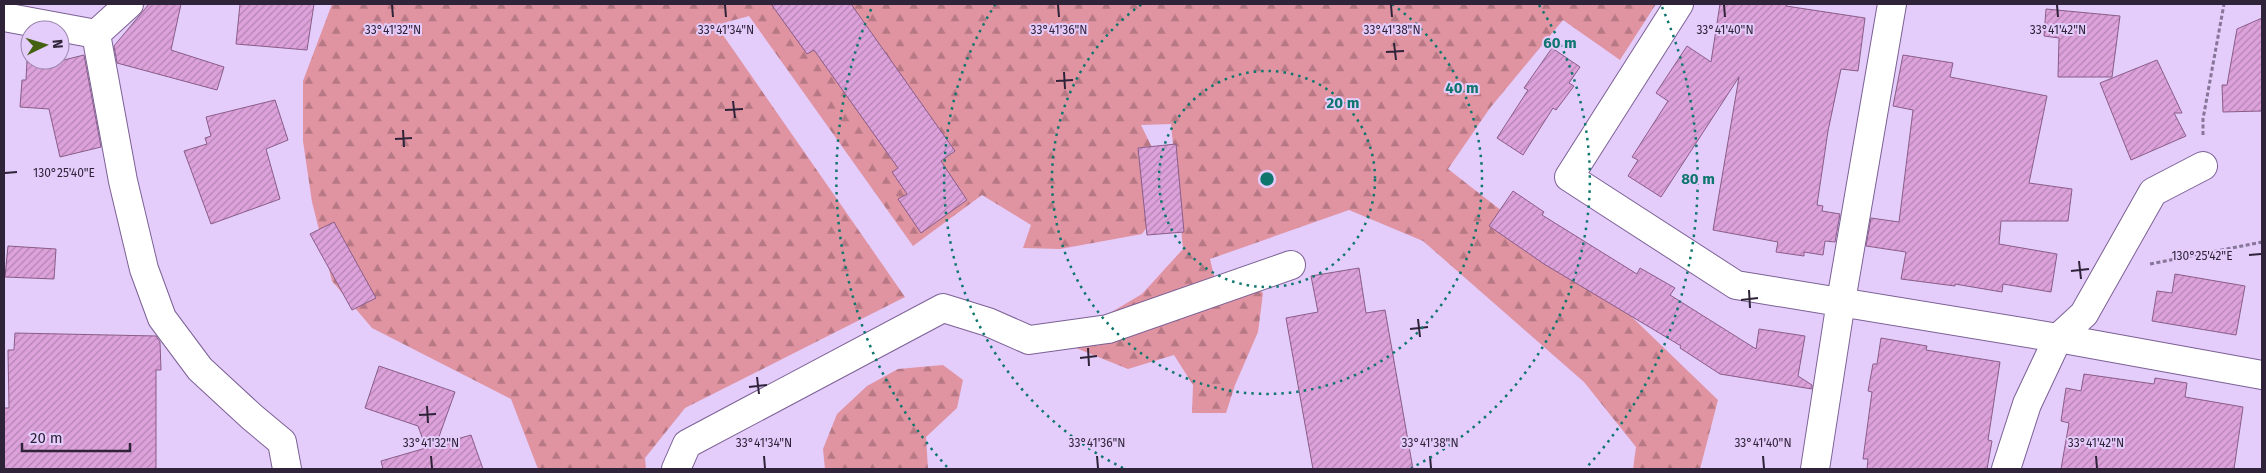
<svg xmlns="http://www.w3.org/2000/svg" width="2266" height="473" font-family="'Fira Sans',sans-serif">
  <style>
    .forest { fill: url(#forest-firs) }
    .building { fill: url(#building-hatch); stroke: #8a5d88 }
    .lines { fill: none; stroke-linecap: round; stroke-linejoin: round }
    .street-casing { stroke: #7c6195; stroke-width: 30 }
    .path { stroke: #877698; stroke-width: 3; stroke-dasharray: 4 2.5; stroke-linecap: butt }
    .street { stroke: #fff; stroke-width: 28 }
    .ticks { fill: none; stroke: #2f2339; stroke-width: 2 }
    .ring { fill: none; stroke: #0f766e; stroke-width: 2.5; stroke-dasharray: 2.5 5 }
    .ticks-label { font-size: 12px; text-anchor: middle; fill: #2f2339; stroke: #e4ccfb; stroke-width: 4; stroke-linejoin: round; paint-order: stroke }
    .centre { fill: #0f766e; stroke: #e4ccfb; stroke-width: 2.5 }
    .ring-label { font-size: 15px; text-anchor: middle; font-weight: bold; fill: #0f766e; stroke: #e4ccfb; stroke-width: 4; stroke-linejoin: round; paint-order: stroke }
  </style>
  <defs>
    <pattern id="forest-firs" width="22" height="20" patternUnits="userSpaceOnUse" patternTransform="scale(1.25)"><rect width="22" height="20" fill="#e093a1"/><path d="M5 1l3.5 6h-7zM16 11l3.5 6h-7z" fill="#b67884"/></pattern>
    <pattern id="building-hatch" width="6" height="6" patternUnits="userSpaceOnUse" patternTransform="scale(1.25)"><rect width="6" height="6" fill="#dda2db"/><path d="M-1 1l2-2M0 6l6-6M5 7l2-2" fill="none" stroke="#b484b3"/></pattern>
  </defs>
  <rect width="100%" height="100%" fill="#e4ccfb"/>
  <!-- forest -->
  <path class="forest" d="M332,4H1656L1620,60L1563,20L1490,108L1448,169L1607,293L1718,400L1700,469H1633L1636,447L1584,382L1423,241L1349,210L1210,259L1215,280L1240,274L1263,293L1258,332L1235,385L1226,413H1192L1193,385L1174,355L1128,369L1061,342L1142,294L1183,249L1171,124L1141,125L1173,190L1142,234L1060,249L1023,248L1031,225L982,195L913,246L749,16L716,25L905,297L685,408L645,458L646,469H538L511,399L372,328L332,281L312,202L303,141V81Z
    M943,365L963,380L957,408L926,437L928,469H825L823,449L837,414L867,386L898,369Z"/>
  <!-- building -->
  <path class="building" d="M149,4H181L171,50L224,67L217,90L117,63L114,46Z
    M240,4H314L307,50L236,44Z
    M771,4H851L955,151L941,161L967,200L921,233L898,199L907,194L892,172L898,168L814,50L807,54Z
    M1720,4H1787L1786,6L1865,18L1858,71L1841,69L1828,131L1817,205L1823,206L1822,211L1840,214L1835,242L1825,241L1823,255L1804,252V256L1776,252L1778,242L1713,230L1739,77L1661,197L1628,176L1638,160L1632,157L1668,101L1656,93L1687,46L1711,62Z
    M2046,9L2120,16L2112,77H2058L2059,38L2044,36Z
    M2262,18V111L2223,112L2222,85H2227L2237,29Z
    M1552,48L1580,67L1569,83L1574,86L1556,110L1553,108L1523,155L1497,138L1528,90L1524,88Z
    M84,55L101,147L60,157L49,109L20,107L22,80H26L27,60H64Z
    M1903,55L1953,63L1950,77L2047,96L2029,183L2072,189L2068,221H2001L1999,244L2057,254L2051,292L2003,284L2002,292L1955,284V286L1901,279L1906,252L1866,246L1871,218L1899,222L1913,110L1893,106Z
    M2157,60L2182,113H2174L2186,136L2131,160L2100,83Z
    M275,100L288,140L266,149L280,199L211,224L184,151L207,144L205,138L211,136L206,117Z
    M1176,144L1184,232L1147,235L1138,148Z
    M1513,191L1544,212L1542,215L1637,274L1640,268L1675,288L1670,295L1756,349L1759,329L1805,336L1798,376L1812,385V389L1720,374L1680,348L1681,346L1544,264L1489,226Z
    M334,222L376,298L352,310L310,234Z
    M8,246L56,249L54,279L5,277Z
    M1359,268L1366,313L1385,310L1413,469H1313L1286,318L1318,312L1311,276Z
    M2175,274L2245,286L2236,335L2152,321L2157,291L2172,293Z
    M15,333L156,336L160,342L161,370H156V469H4V408H9L8,350H14Z
    M1881,338L1927,346L1926,350L2000,362L1988,440L1992,441L1987,469H1867L1868,459H1863L1872,392L1868,391L1873,364H1877Z
    M379,366L455,392L436,445L471,435L483,469H383L381,461L426,448L418,426L365,408Z
    M2084,374L2154,384L2155,378L2187,383L2185,397L2243,407L2234,469H2061L2069,423L2061,421L2066,388L2081,391Z"/>
  <g class="lines">
    <!-- street casing -->
    <g class="street-casing">
      <path id="street" d="M1679,4L1569,177L1736,285L2058,338L2084,314L2153,192L2203,166
        M4,17L96,34
        M96,34L123,181L144,269L162,318L200,369L252,417L282,442L287,469
        M96,34L129,4
        M676,469L687,444L943,308L988,322L1029,340L1108,329L1291,265
        M1815,469L1841,301L1892,4
        M2006,469L2027,404L2058,338L2262,375"/>
    </g>
    <!-- path -->
    <path class="path" d="M2203,135V119L2224,4
      M2150,264L2262,242"/>
    <!-- street -->
    <use href="#street" class="street"/>
  </g>
  <!-- ticks -->
  <path class="ticks" d="M392,5L393,17M725,5L726,17M1058,5L1059,17M1391,5L1392,17M1724,5L1725,17M2057,5L2058,17M1394,43L1396,60M1386,52L1404,51M1064,72L1065,89M1056,81L1073,80M733,101L735,118M725,110L743,109M403,130L404,147M395,139L412,138M5,173L17,172M2249,255L2261,254M2079,261L2081,279M2071,271L2089,269M1749,290L1750,308M1741,300L1758,298M1418,319L1420,337M1410,329L1428,327M1088,348L1089,366M1080,358L1097,356M757,377L759,394M749,387L767,385M427,406L428,423M419,415L436,414M431,456L432,468M764,456L765,468M1097,456L1098,468M1430,456L1431,468M1763,456L1764,468M2096,456L2097,468"/>
  <!-- distance rings -->
  <g class="ring">
    <circle cx="1267" cy="179" r="108"/>
    <path d="M1392 4A215 215 0 1 1 1142 4"/>
    <path d="M1123 468A323 323 0 0 1 995 5M1539 5A323 323 0 0 1 1411 468"/>
    <path d="M947 467A431 431 0 0 1 872 7M1662 7A431 431 0 0 1 1587 467"/>
  </g>
  <g class="ticks-label">
    <text x="393" y="34">33°41'32"N</text>
    <text x="726" y="34">33°41'34"N</text>
    <text x="1059" y="34">33°41'36"N</text>
    <text x="1392" y="34">33°41'38"N</text>
    <text x="1725" y="34">33°41'40"N</text>
    <text x="2058" y="34">33°41'42"N</text>
    <text x="64" y="177">130°25'40"E</text>
    <text x="2202" y="260">130°25'42"E</text>
    <text x="431" y="447">33°41'32"N</text>
    <text x="764" y="447">33°41'34"N</text>
    <text x="1097" y="447">33°41'36"N</text>
    <text x="1430" y="447">33°41'38"N</text>
    <text x="1763" y="447">33°41'40"N</text>
    <text x="2096" y="447">33°41'42"N</text>
  </g>
  <circle cx="1267" cy="179" r="8" class="centre"/>
  <g class="ring-label">
    <text x="1560" y="48">60 m</text>
    <text x="1462" y="93">40 m</text>
    <text x="1343" y="108">20 m</text>
    <text x="1698" y="184">80 m</text>
  </g>
  <!-- border -->
  <rect width="2266" height="473" fill="none" stroke="#2f2339" stroke-width="10"/>
  <!-- north arrow -->
  <g transform="translate(45 45) rotate(85)"><circle r="24" fill="#e4ccfb" stroke="#9c88ad"/>
  <path d="M0-4L9 19L0 12L-9 19Z" fill="#456112"/>
  <text y="-8" font-size="14" font-weight="bold" text-anchor="middle" fill="#2f2339">N</text>
  </g>
  <!-- scale -->
  <path d="M22 443v8h108v-8" fill="none" stroke="#2f2339" stroke-width="2.5"/>
  <text x="30" y="443" font-size="15" fill="#2f2339" stroke="#e4ccfb" stroke-width="4" paint-order="stroke">20 m</text>
</svg>
